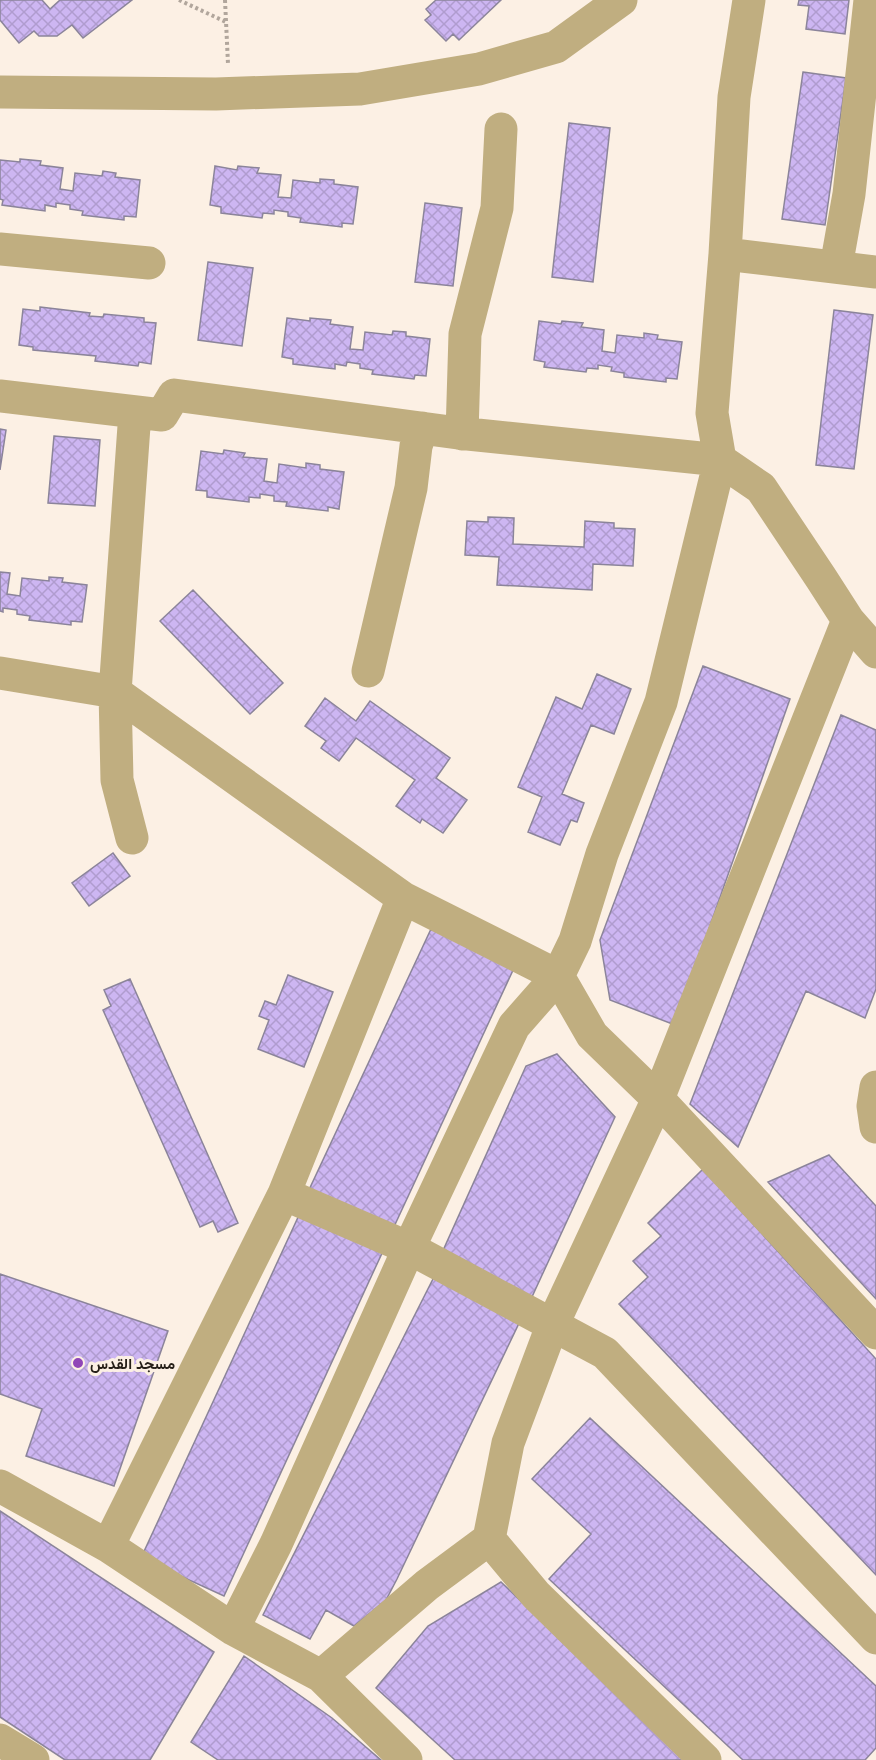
<svg xmlns="http://www.w3.org/2000/svg" width="876" height="1760" font-family="'Open Sans',Vazirmatn,sans-serif">
  <style>
    .building { fill: url(#building-cross-hatch); stroke: #8b849a; stroke-width: 1.5 }
    .lines { fill: none; stroke-linecap: round; stroke-linejoin: round }
    .path { stroke: #b1a69c; stroke-width: 4; stroke-dasharray: 3 3; stroke-linecap: butt }
    .minor { stroke: #c0ae80; stroke-width: 33 }
    .poi-dot { fill: #9045b7; stroke: #fcf0e4; stroke-width: 2 }
    .labels { text-anchor: middle; dominant-baseline: central; stroke-width: 6; stroke-linejoin: round; paint-order: stroke }
    .poi-label { font-size: 15px; font-weight: bold; fill: #261f18; stroke: #fcf0e4; text-anchor: start }
  </style>
  <defs>
    <pattern id="building-cross-hatch" width="8" height="8" patternUnits="userSpaceOnUse" patternTransform="scale(1.5)"><rect width="8" height="8" fill="#cdb6f2"/><path d="M0 0l8 8M0 8l8-8" fill="none" stroke="#b09ccf"/></pattern>
  </defs>
  <rect width="100%" height="100%" fill="#fcf0e4"/>
  <!-- building -->
  <path class="building" d="M0,0H42L50,9L60,0H132L83,38L72,25L57,36H39L34,31L19,43L0,20Z
    M436,0H501L459,40L453,34L446,41L425,20L431,15L426,9Z
    M799,0H849L845,34L806,29L809,6L798,5Z
    M803,72L846,78L825,225L782,219Z
    M569,123L610,128L593,282L552,277Z
    M20,159L41,161L40,165L63,168L60,189L73,191L75,173L102,176L103,171L116,173L115,177L140,180L136,217L124,216V220L82,215L83,211L70,209V205L56,203V207L45,205V211L2,205L3,200L0,199V160L20,162Z
    M215,166L237,170L238,166L259,168L257,173L281,175L278,197L291,198L293,180L320,183V179L334,180V184L358,187L353,224L342,223V227L300,222L301,218L288,216V212L274,210V214L263,213L262,218L221,213V207L210,205Z
    M425,203L462,208L453,286L415,282Z
    M208,262L253,268L242,346L198,340Z
    M40,307L90,313L89,316L103,317L104,314L144,318V322L156,323L151,364L139,362L138,366L95,361L96,356L33,350V347L19,345L23,309L40,311Z
    M834,310L873,315L854,469L816,465Z
    M287,318L310,321V318L331,320L330,324L353,327L350,349L363,350L365,332L392,335L393,331L406,332V336L430,339L426,376L415,375L414,379L372,374L373,370L360,368V364L347,362L346,366L335,364V369L293,364V359L282,357Z
    M539,321L561,324L562,321L583,323L581,327L604,330L602,351L615,353L617,335L644,338V333L658,335L657,339L682,342L677,379L666,378V382L624,377V373L611,371L612,367L598,365V369L587,368L586,372L544,367L545,362L534,360Z
    M0,429L6,430L0,470Z
    M54,436L100,440L95,506L48,503Z
    M224,450L245,453L243,457L267,459L264,481L277,483L279,464L306,468V463L320,465V469L344,472L339,509L328,507V511L286,506L287,502L274,501V496L260,494V498L249,497V502L207,497V491L196,490L201,451L223,454Z
    M488,517L514,518L513,544L584,547L585,521L614,523V528L635,529L633,566L593,564L592,590L497,585L499,557L465,555L467,521L488,522Z
    M0,572L10,573L7,594L20,596L22,578L49,581V577L63,578L62,582L87,585L82,622L71,621V625L29,620L30,616L17,614V610L3,608V612L0,611Z
    M193,590L283,683L250,714L160,621Z
    M703,666L790,699L675,1025L610,1000L600,940Z
    M597,674L631,689L614,734L591,725L562,794L584,803L577,822L571,820L560,845L528,832L542,797L518,787L556,697L582,709Z
    M325,698L356,721L370,701L450,758L436,778L467,800L443,833L422,819L420,823L396,806L415,780L356,738L339,761L321,748L326,741L305,726Z
    M841,715L876,730V989L865,1018L806,991L738,1147L690,1104Z
    M113,853L130,876L89,906L72,883Z
    M431,929L514,968L392,1231L308,1192Z
    M288,975L333,992L304,1067L258,1049L269,1020L259,1016L265,1001L276,1005Z
    M130,979L238,1223L218,1232L213,1221L200,1227L103,1010L111,1006L104,990Z
    M557,1054L615,1117L531,1299L441,1255L526,1066Z
    M829,1155L876,1206V1299L768,1182Z
    M703,1169L876,1359V1575L619,1304L648,1277L633,1261L661,1236L648,1223Z
    M300,1213L383,1251L224,1596L141,1558Z
    M0,1274L168,1331L114,1486L26,1456L42,1409L0,1394Z
    M435,1275L521,1319L397,1579L386,1600L354,1626L326,1610L310,1639L263,1615Z
    M590,1418L876,1686V1748L865,1760H743L549,1579L591,1534L532,1479Z
    M0,1511L214,1652L150,1760H65L0,1717Z
    M501,1582L687,1760H455L376,1688L428,1626Z
    M244,1656L332,1718L381,1760H218L191,1742Z"/>
  <g class="lines">
    <!-- path -->
    <path class="path" d="M179,0L226,22
      M225,0L228,64"/>
    <!-- minor -->
    <path class="minor" d="M0,92L216,94L360,89L479,69L556,47L621,0
      M0,249L149,263
      M725,254L876,272
      M836,267L849,194L870,0
      M0,396L162,415L174,395L458,433L720,460L761,488L821,578L848,620L876,652
      M462,434L465,334L497,208L501,129
      M368,671L411,488L416,446L422,428
      M0,673L115,692L403,898L558,976L592,1035L658,1099L876,1333
      M132,838L117,780L115,692L135,412
      M876,1087L873,1106L876,1127
      M284,1194L409,1248L605,1353L876,1638
      M0,1486L108,1546L233,1629L321,1676L406,1760
      M489,1539L536,1595L705,1760
      M108,1546L284,1194L403,898
      M233,1629L276,1544L409,1248L514,1026L558,976L575,941L602,854L661,702L720,460L712,413L725,254L734,97L749,0
      M321,1676L427,1585L489,1539L508,1443L552,1326L658,1099L848,620
      M0,1740L33,1760"/>
  </g>
  <!-- markers -->
  <circle class="poi-dot" cx="78" cy="1363" r="6"/>
  <g class="labels">
    <!-- poi labels -->
    <g class="poi-label">
      <text x="90" y="1363">مسجد القدس</text>
    </g>
  </g>
</svg>
